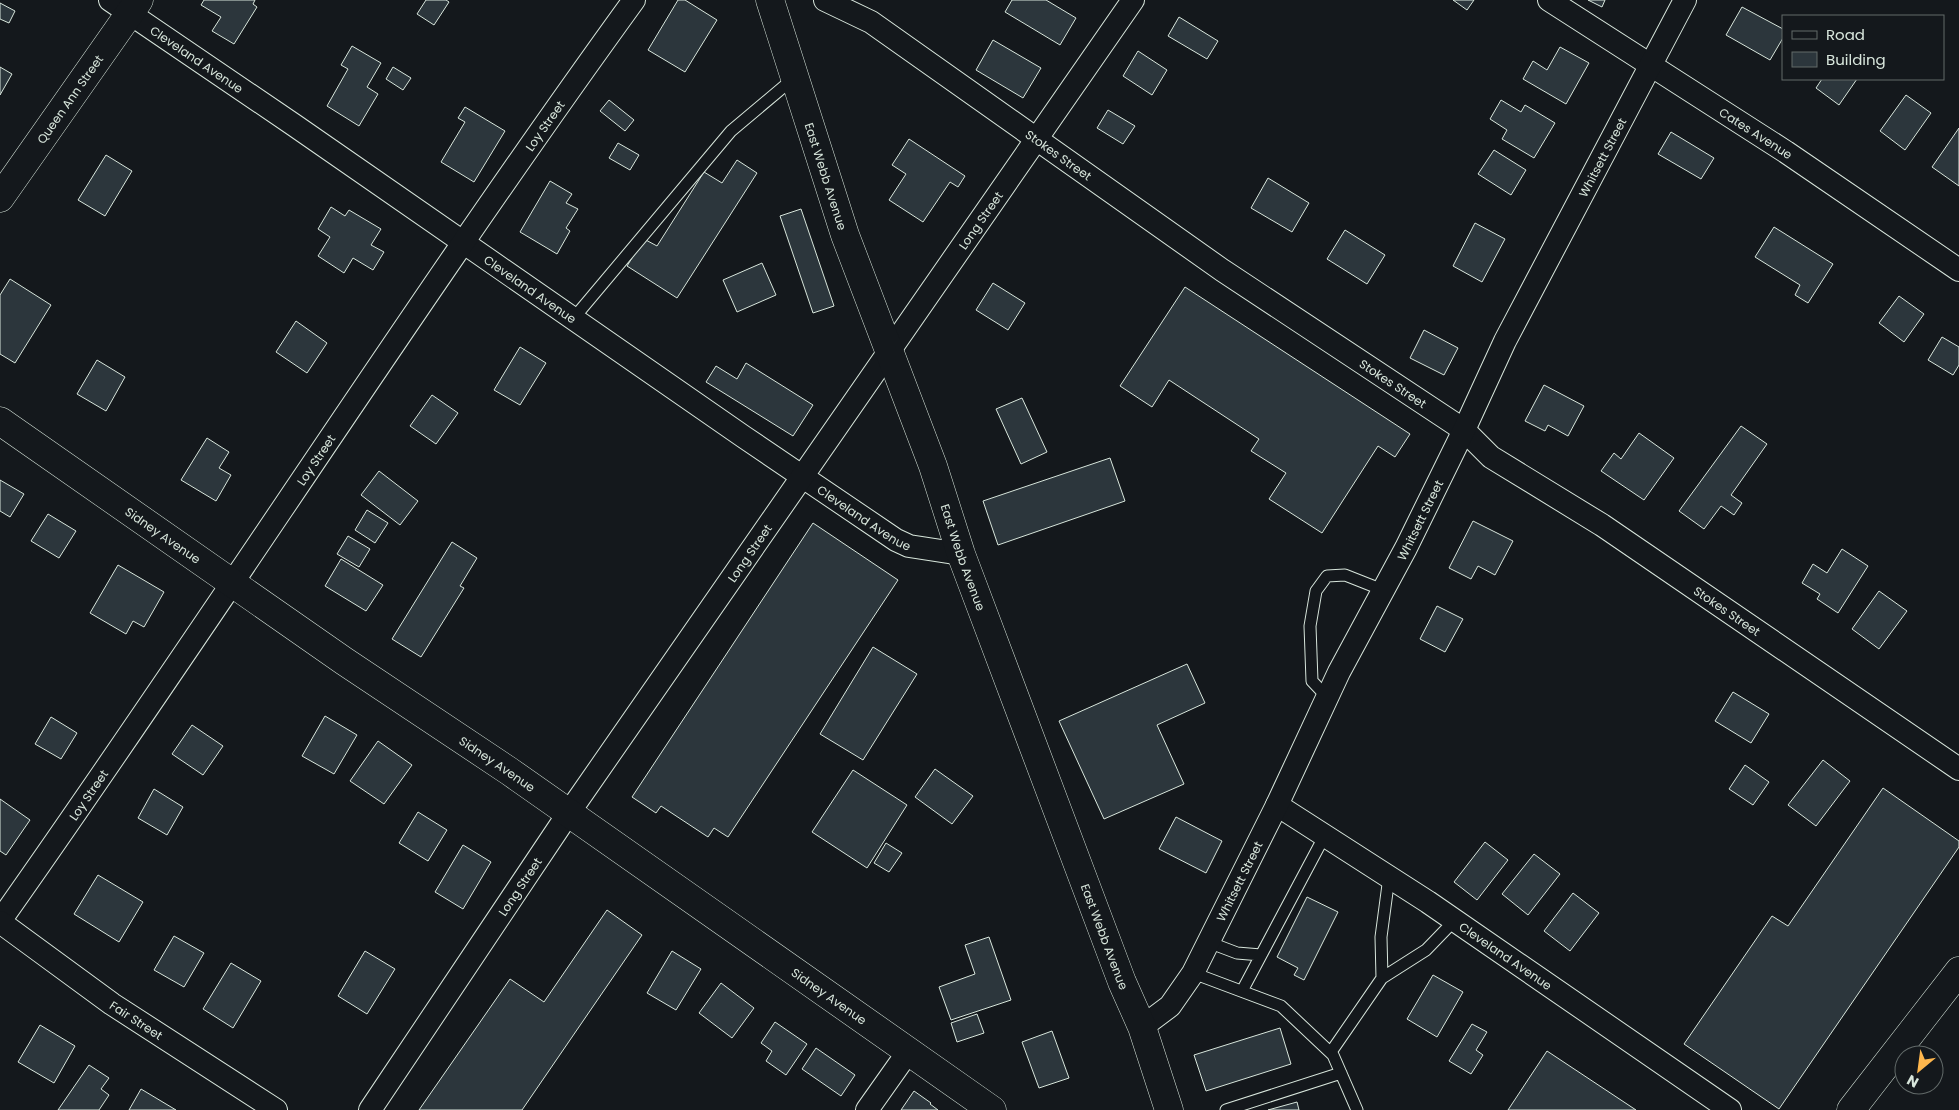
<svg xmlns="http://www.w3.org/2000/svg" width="1959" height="1110" font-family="Poppins,sans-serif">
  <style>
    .building { fill: #2c363c; stroke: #d8e6dc }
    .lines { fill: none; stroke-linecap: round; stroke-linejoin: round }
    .service-casing { stroke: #d8e6dc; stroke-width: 13 }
    .minor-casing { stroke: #d8e6dc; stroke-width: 24 }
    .tertiary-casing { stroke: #d8e6dc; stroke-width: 29 }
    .trunk-casing { stroke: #d8e6dc; stroke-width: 29 }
    .service { stroke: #14181c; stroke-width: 11 }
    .minor { stroke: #14181c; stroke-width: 22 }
    .tertiary { stroke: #14181c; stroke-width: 28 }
    .trunk { stroke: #14181c; stroke-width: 28 }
    .labels { text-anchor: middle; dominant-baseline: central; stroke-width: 4; stroke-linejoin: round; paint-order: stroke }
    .street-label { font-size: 12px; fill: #d8e6dc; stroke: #14181c }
  </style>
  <rect width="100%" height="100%" fill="#14181c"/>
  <!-- building -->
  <path class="building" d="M204,0H255L253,4L257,7L234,44L212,31L221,17L201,5Z
    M426,0H446L449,2L434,25L417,14Z
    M678,0H685L717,20L685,72L648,50Z
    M1012,0H1046L1076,18L1060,45L1005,12Z
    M1453,0H1474L1467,10Z
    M1588,0H1605L1602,7Z
    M0,3L15,11L9,23L0,19Z
    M1742,7L1783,29V38L1770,60L1726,35Z
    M1179,17L1218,41L1207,59L1168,36Z
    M993,40L1041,68L1023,98L976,70Z
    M352,46L381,63L367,87L378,94L359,126L327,106L348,69L341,65Z
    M1560,47L1589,63L1566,104L1523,79L1533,61L1547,70Z
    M1138,51L1167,70L1152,95L1123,76Z
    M0,67L12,74L0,95Z
    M393,67L411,78L403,90L386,79Z
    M1822,79H1857L1839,105L1816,88Z
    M1906,95L1931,113L1905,150L1880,131Z
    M609,100L634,120L625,131L600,111Z
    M1501,100L1521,112L1525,105L1555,123L1534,158L1502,139L1507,130L1490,119Z
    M465,107L505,131L474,182L441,162L465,122L458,118Z
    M1108,110L1135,126L1123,144L1097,128Z
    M1959,128V186L1932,167Z
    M1671,132L1714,158L1701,179L1658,154Z
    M909,139L965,176L958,187L950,182L923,222L889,200L906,174L892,165Z
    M618,143L639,155L630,170L609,158Z
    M1494,150L1526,170L1511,195L1478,174Z
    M106,155L132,171L105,216L78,200Z
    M737,160L757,173L677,298L627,266L644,239L657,246L704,172L722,183Z
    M1268,178L1309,203L1292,232L1251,208Z
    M550,181L572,194L566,203L578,209L566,228L570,231L557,254L520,232Z
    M331,207L345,216L349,210L381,229L371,245L384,252L373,270L353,258L344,273L318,256L330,237L318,229Z
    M801,209L834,306L813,313L780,216Z
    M1475,223L1505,239L1482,282L1453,266Z
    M1774,227L1833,264L1808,303L1795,295L1800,285L1755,257Z
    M1345,230L1385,255L1367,284L1327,259Z
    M762,263L776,295L737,312L723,280Z
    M10,279L51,305L15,363L0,354V295Z
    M993,283L1025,303L1008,330L976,310Z
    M1185,287L1410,434L1395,457L1378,446L1322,533L1269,499L1286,473L1251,451L1259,439L1169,380L1152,407L1120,386Z
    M1899,296L1924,314L1904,342L1879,323Z
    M296,321L327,343L307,373L276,352Z
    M1424,330L1458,348L1444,375L1410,358Z
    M1942,337L1959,347V365L1953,375L1928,360Z
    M520,347L546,363L520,405L494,390Z
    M97,360L125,377L106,411L77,394Z
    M746,363L813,405L793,436L706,382L716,366L737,379Z
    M1544,385L1584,406L1568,436L1548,425L1545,431L1525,421Z
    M432,395L458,413L436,444L410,426Z
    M1022,398L1047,452L1021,464L996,409Z
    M1741,426L1767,444L1731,495L1742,503L1734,515L1721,506L1704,529L1679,511Z
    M1639,433L1674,458L1644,500L1601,471L1614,453L1621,459Z
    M207,438L229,452L219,468L231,475L216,501L181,480Z
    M1110,458L1125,501L998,545L983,501Z
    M379,471L418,501L400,525L361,495Z
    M0,480L24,494L10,517L0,511Z
    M367,510L388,523L375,543L355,530Z
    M48,514L76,531L59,558L31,541Z
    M1473,521L1513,541L1495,575L1478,566L1471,579L1449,568Z
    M813,523L898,580L728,837L714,828L708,837L661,806L656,813L632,797Z
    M348,536L370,549L359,567L337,554Z
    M452,542L477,558L460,586L464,588L421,657L392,639Z
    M1842,549L1868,566L1838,613L1817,599L1820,594L1802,583L1813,564L1827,573Z
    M341,559L383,585L366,611L325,586Z
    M118,565L164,592L144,627L133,621L126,634L90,613Z
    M1879,591L1907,611L1879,649L1852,629Z
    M1437,606L1463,619L1445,652L1420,639Z
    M873,647L917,674L863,760L820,734Z
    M1187,664L1205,703L1157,725L1184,784L1104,819L1059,721Z
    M1733,692L1769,714L1751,743L1715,721Z
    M325,716L357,735L334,774L302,756Z
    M51,717L77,733L61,759L35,744Z
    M192,725L223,746L203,775L172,754Z
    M378,741L412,765L384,804L350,781Z
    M1823,760L1850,781L1816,826L1788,805Z
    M1745,765L1769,782L1753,805L1729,789Z
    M935,769L973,796L952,824L915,797Z
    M853,770L907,805L867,868L812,832Z
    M1883,788L1959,841V847L1779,1109L1684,1044L1772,916L1788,926Z
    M154,789L183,807L167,835L138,818Z
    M0,799L30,820L6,855L0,851Z
    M418,812L447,830L428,861L399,843Z
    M1176,817L1222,841L1206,873L1159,849Z
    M1485,842L1508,860L1477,900L1454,882Z
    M886,843L902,853L889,872L874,863Z
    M463,845L491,862L463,909L435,892Z
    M1534,854L1560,874L1528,915L1502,894Z
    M98,875L143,902L119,942L74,914Z
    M1573,893L1599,913L1570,951L1544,931Z
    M1307,897L1338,912L1304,980L1294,975L1298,968L1277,957Z
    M607,910L642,935L522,1110H419L510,979L544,1002Z
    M174,936L204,953L184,987L154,970Z
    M989,937L1011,1000L951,1020L939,987L975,974L965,945Z
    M365,951L395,969L367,1014L338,996Z
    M672,951L701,969L676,1010L647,993Z
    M231,963L261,981L233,1028L203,1009Z
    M1433,975L1463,992L1437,1037L1407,1019Z
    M721,983L754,1008L732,1038L699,1013Z
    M977,1014L984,1033L957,1042L951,1023Z
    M775,1022L807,1044L786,1075L766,1061L772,1051L761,1043Z
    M1472,1024L1487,1032L1476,1050L1483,1055L1471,1074L1449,1061Z
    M40,1025L75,1046L54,1083L18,1062Z
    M1280,1028L1291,1064L1206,1091L1194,1055Z
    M1052,1031L1069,1078L1039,1088L1022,1042Z
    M816,1048L855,1075L841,1096L802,1069Z
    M1547,1051L1636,1110H1508Z
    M89,1065L109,1078L101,1089L109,1095L99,1110H58Z
    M141,1089L176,1110H129Z
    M914,1091L931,1103L930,1104L938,1110H901Z
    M1297,1102L1299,1110H1268Z"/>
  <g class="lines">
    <!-- service casing -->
    <g class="service-casing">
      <path id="service" d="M573,319L731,131L794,78
        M1327,697L1312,681L1310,626L1316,591L1327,576L1345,575L1383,590
        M1208,942L1237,953L1261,955
        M1193,973L1281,1006L1333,1055L1357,1110
        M1382,978L1381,937L1389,877
        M1242,991L1325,835
        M1331,1052L1382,978L1426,950L1455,920
        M1226,1110L1341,1073"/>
    </g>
    <!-- minor casing -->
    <g class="minor-casing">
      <g id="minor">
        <path id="s1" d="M110,0L294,125L744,437L896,540L909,546L961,554"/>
        <path id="s2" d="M825,0L871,22L1222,270L1464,430L1491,457L1602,525L1959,769"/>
        <path id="s3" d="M1549,0L1786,152L1959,270"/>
        <path id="s4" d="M1277,805L1428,902L1730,1110"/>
        <path id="s5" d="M0,921C215,617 415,302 634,0"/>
        <path id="s6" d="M0,922L112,1004L276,1110"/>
        <path id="s7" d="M1142,1027L1170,1006L1193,973L1277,805L1339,672L1406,548L1464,430L1505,341L1685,0"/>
        <path id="s8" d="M370,1110L568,814L1133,0"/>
        <path d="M867,1110L908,1052"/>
      </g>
    </g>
    <!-- tertiary casing -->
    <g class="tertiary-casing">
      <g id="tertiary">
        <path id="s9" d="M0,198L139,0"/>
        <path id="s10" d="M0,421L344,661L509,771L992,1110"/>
        <path d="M1851,1110L1959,971"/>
      </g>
    </g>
    <!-- trunk casing -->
    <g class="trunk-casing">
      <g id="trunk">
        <path id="s11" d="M770,0L845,235L933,466L961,554L1122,982L1142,1027L1169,1110"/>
      </g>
    </g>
    <!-- service -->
    <use href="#service" class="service"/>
    <!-- minor -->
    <use href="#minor" class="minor"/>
    <!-- tertiary -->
    <use href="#tertiary" class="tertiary"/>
    <!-- trunk -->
    <use href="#trunk" class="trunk"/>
  </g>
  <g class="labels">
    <!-- street labels -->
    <g class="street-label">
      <text stroke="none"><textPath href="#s1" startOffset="105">Cleveland Avenue</textPath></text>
      <text stroke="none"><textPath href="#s9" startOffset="121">Queen Ann Street</textPath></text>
      <text stroke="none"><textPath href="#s5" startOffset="964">Loy Street</textPath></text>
      <text stroke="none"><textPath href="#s3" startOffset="246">Cates Avenue</textPath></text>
      <text stroke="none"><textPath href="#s2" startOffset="281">Stokes Street</textPath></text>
      <text stroke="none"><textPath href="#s7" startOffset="988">Whitsett Street</textPath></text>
      <text stroke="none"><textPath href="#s11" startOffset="185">East Webb Avenue</textPath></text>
      <text stroke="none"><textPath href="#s8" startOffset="1079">Long Street</textPath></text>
      <text stroke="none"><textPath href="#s1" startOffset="510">Cleveland Avenue</textPath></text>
      <text stroke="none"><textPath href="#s2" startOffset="686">Stokes Street</textPath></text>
      <text stroke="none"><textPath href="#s5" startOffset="559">Loy Street</textPath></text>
      <text stroke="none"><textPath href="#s1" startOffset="915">Cleveland Avenue</textPath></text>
      <text stroke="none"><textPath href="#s7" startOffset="582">Whitsett Street</textPath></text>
      <text stroke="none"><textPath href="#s10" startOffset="199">Sidney Avenue</textPath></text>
      <text stroke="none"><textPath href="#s8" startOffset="674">Long Street</textPath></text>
      <text stroke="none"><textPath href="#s11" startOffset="590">East Webb Avenue</textPath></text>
      <text stroke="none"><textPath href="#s2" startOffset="1091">Stokes Street</textPath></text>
      <text stroke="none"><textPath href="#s10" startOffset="604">Sidney Avenue</textPath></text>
      <text stroke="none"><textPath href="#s5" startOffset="154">Loy Street</textPath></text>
      <text stroke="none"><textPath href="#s7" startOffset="178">Whitsett Street</textPath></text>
      <text stroke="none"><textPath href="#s8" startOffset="269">Long Street</textPath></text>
      <text stroke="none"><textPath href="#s11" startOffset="995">East Webb Avenue</textPath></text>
      <text stroke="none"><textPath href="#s4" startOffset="274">Cleveland Avenue</textPath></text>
      <text stroke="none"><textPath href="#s10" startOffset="1009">Sidney Avenue</textPath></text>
      <text stroke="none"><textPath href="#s6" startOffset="168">Fair Street</textPath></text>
    </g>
  </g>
  <!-- legend -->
  <rect x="1782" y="15" width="162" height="65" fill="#14181c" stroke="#626a69"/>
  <rect x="1792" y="31" width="25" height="8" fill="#14181c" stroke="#626a69"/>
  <text x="1826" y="40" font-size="15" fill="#d8e6dc">Road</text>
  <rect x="1792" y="52" width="25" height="15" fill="#2c363c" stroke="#626a69"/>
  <text x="1826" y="65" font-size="15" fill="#d8e6dc">Building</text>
  <!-- north arrow -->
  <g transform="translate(1919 1070) rotate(209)"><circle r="24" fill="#14181c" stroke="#626a69"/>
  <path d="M0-4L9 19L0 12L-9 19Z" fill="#ffb74d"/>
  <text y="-8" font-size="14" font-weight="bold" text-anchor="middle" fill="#d8e6dc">N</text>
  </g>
</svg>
